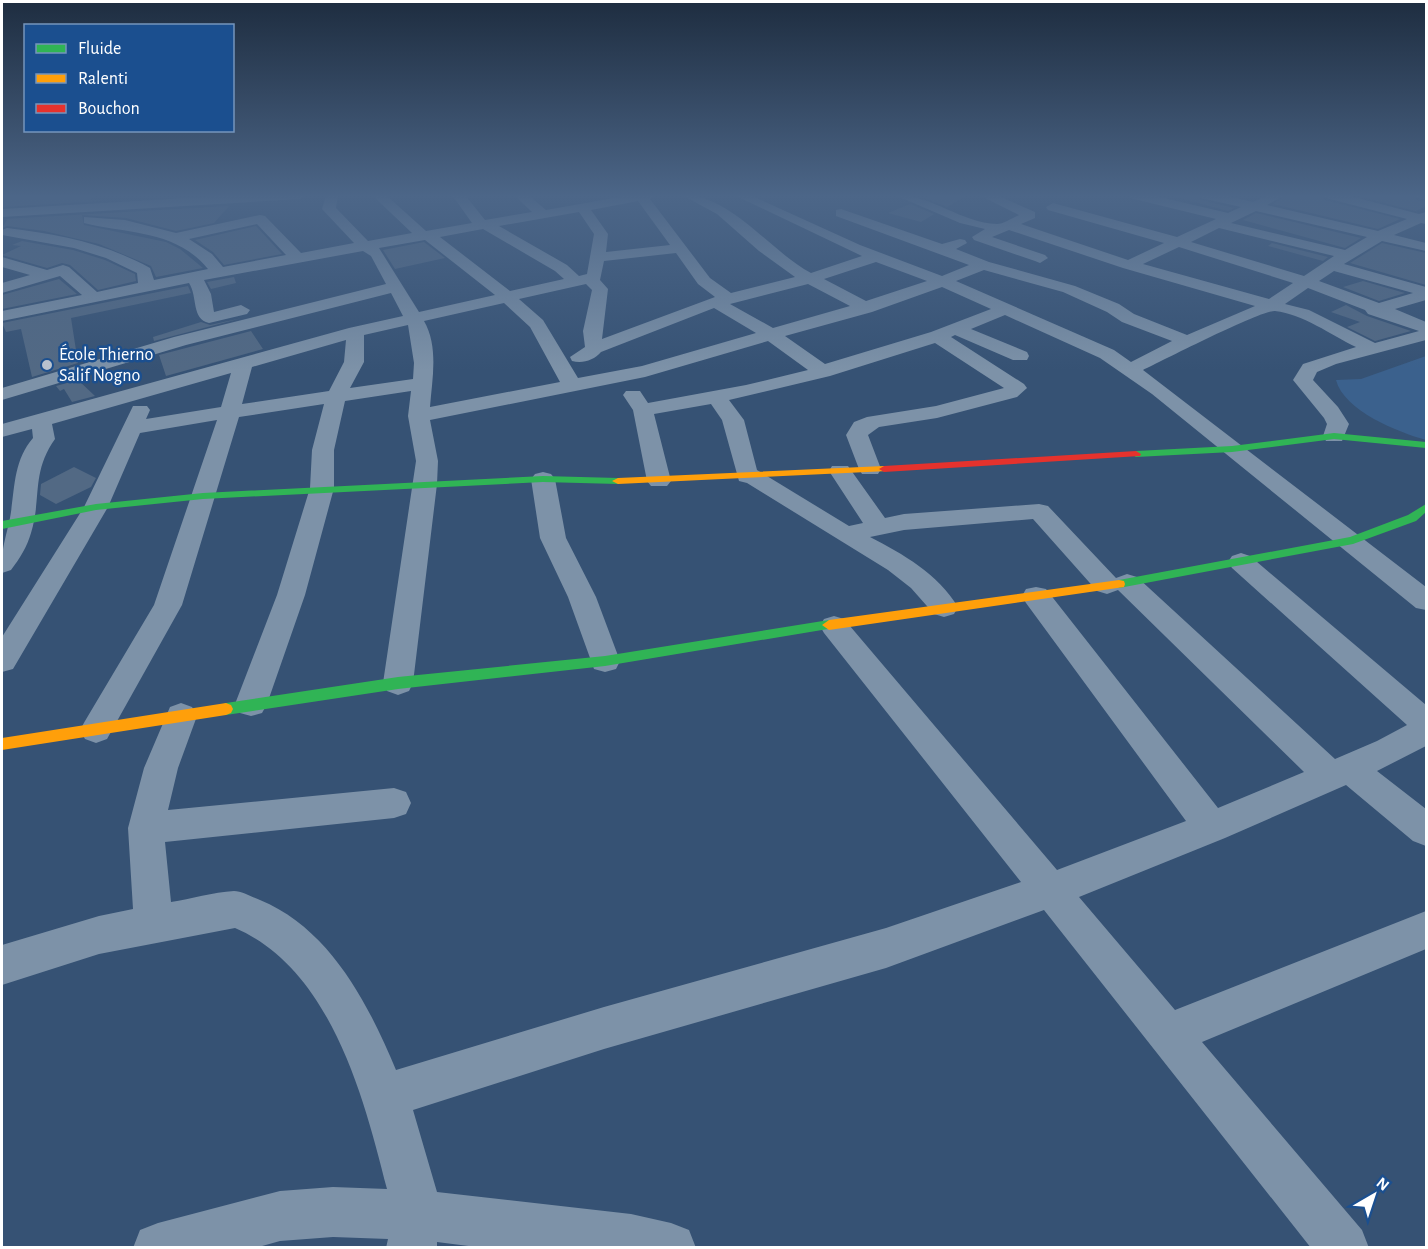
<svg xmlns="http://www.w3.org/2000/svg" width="1428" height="1249" font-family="'Alegreya Sans',sans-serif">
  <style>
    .water { fill: #3b618d }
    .building { fill: #526984 }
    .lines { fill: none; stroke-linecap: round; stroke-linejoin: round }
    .street { fill: #7d92a8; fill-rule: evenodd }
    .fast { fill: #30b455; fill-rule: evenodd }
    .slow { fill: #ff9f0a; fill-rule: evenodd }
    .jam { fill: #e5322d; fill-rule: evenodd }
    .poi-dot { fill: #b9c2ce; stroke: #1b4f8f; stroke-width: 2 }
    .labels { text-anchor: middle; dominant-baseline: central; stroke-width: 5; stroke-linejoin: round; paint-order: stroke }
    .far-poi-label { font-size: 18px; fill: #fff; stroke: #1b4f8f; text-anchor: start }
  </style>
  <rect width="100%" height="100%" fill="#365274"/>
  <!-- water -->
  <path class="water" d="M1426,356V440C1398,432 1344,411 1336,380L1361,379Z"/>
  <!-- building -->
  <path class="building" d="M96,195L90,200H102L100,201L2,207V196Z
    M932,195H967L947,207L925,198Z
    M1168,195H1197L1201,200L1234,208L1228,211Z
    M1287,195H1322L1325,200L1400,219L1378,229L1273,204Z
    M1354,195H1414L1417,200L1426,202V206L1416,211L1419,212Z
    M910,204L934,214L921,222L888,213Z
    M229,206L214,223L176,231L126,218L82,215L84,225L166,242L180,249L203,268L156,277L151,266L99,244L44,231L7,226L2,228L7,220L4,219Z
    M1256,213L1361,238L1345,248L1243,220Z
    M256,226L282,254L224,265L213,252L195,240Z
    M22,241L73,250L105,260L135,274L136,281L98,290L70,265L62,263L47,268L2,255L21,246L12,245Z
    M424,242L445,258L395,269L383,250Z
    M1272,243L1328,257L1323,261L1268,246Z
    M1382,243L1426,253V285L1350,263Z
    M234,277L236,283L211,289L207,282Z
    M59,279L77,294L2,309V295Z
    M1363,281L1405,293L1379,301L1343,287Z
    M188,286L191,293L71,318L78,363L32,377L21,329L6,332L2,323Z
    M1346,305L1367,316L1411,331L1375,341L1347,327L1360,322L1331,312Z
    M242,318L154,341L153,337L201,322L210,325Z
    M251,331L263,349L166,376L159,355Z
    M78,380L95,396L72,402L64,389L60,391L56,386Z
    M74,467L96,478L91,487L56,504L40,495L41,484Z"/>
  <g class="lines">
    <!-- street -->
    <path class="street" d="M237,195H307L300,199L2,217V209Z
      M326,195H338L336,208L368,241L412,233L372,195H386L426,231L472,223L452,195H465L485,220L532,212L514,195H528L546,210L631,195H658L650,199L710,278L731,293L795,277L759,251L717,214L682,195C732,195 768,250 811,273L862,256L734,195H750L860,245L942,276L969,265L836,216V210L841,209L942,244L960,239L965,240L967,243L956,249L989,262L1075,286L1119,304L1134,314L1187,335L1255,306L1123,268L1009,230L992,237L1045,255L1048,258L1040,263L1035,261L974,240L972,237L985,229L960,223L895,195C931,194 961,223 997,224C1003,224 1012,218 1019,215L979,195H996L1035,212V218L1021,224L1128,260L1164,243L1048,210L1046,207L1053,203L1177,237L1216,219L1130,198L1129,195H1151L1228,213L1241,207L1201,198L1199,195H1222L1253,202L1269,195H1285L1267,205L1378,231L1407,219L1326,198L1324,195H1346L1419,214L1426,212V224L1421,223L1394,235L1426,243V251L1382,241L1344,264L1426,287V300L1395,309L1426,322V340L1336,364L1317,372L1313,380L1338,407L1349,424L1342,441H1326L1323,436L1327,424L1324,418L1293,380L1303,364L1356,347C1331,335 1303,314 1275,311C1261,310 1162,361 1143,370L1426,587V610L1416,608L1152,394L1100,358L1005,315L971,329L1027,352L1029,356L1027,360H1013L955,335L951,337L1024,384L1027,388L1017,397L937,418L879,427L868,435L881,469L878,474H862L859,469L846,435L854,422L867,417L936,406L1004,388L935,343L830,376L729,400L744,420L757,470L849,526L863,523L829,471L832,466H848L885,518L904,514L1039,504L1048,506L1116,578L1127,574L1137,577L1335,759L1377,741L1407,725L1232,568L1228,562L1232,556L1241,553L1250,556L1426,705V746L1377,771L1426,809V846L1413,841L1346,785L1225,838L1079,897L1175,1010L1426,911V949L1202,1042L1362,1230L1369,1248H1311L1044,910L886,968L604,1049L413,1110L437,1192L631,1214L671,1223L689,1230L696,1248H484L437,1242V1248H386L388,1239L333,1237L280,1241L255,1248H133L140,1230L158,1223L280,1191L333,1187L387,1189C364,1098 331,969 235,928L99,954L2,985V945L99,916L133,909L128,828L144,768L170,707L181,703L192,707L197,716L178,768L168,810L394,788L406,792L411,803L406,814L394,818L165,842L171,902C191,899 213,892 234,891C242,891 252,897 260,900C330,929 368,1003 396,1070L604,1007L886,928L1021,882L824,633L820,626L824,619L834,616L844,619L1057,870L1186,821L1026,603L1022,596L1026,589L1036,587L1046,589L1218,808L1304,772L1118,590L1107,594L1097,591L1033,519L904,530L870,537C903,554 938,574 958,607L954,614L944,617L934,614L911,588L888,570L747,483L739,481L722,420L711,404L654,414L671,481L667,486H651L647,481L633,410L623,395L626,391H640L648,403L746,385L808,370L768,341L645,377L430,420L438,461L437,484L413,683L409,691L398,695L387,691L383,683L416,461L408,416L411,391L345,401L334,450V488L305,595L267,704L262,713L251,716L240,713L235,704L277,595L310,488L312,450L324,404L239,417L182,605L107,739L96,743L85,739L80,730L85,721L154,605L217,420L140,433L108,507L13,669L2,672V637L84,507L133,406H147L150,410L146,419L221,407L231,373L52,424L55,439C31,473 42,497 31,533C27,547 20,558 11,570L2,573C0,553 6,537 10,518C15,490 13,461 33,438L32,429L2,437V424L349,328L403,316L391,293L186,345L2,400V388L174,337L386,284L371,256L363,251L204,280L211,294L214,312L241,305L250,310L247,314L209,323C191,319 198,297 189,283L2,321V311L82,295L60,276L2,293V283L30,275L2,267V257L47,270L63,265L69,267L97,292L138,283L137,273L106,258L74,248L2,235V230L7,228C57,234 105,243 150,268L154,280L208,269C176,230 129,234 84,223V217L125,220L176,233L260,215L265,216L301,253L354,243L322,209ZM638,201L670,245L606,252L608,234L591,210ZM1256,211L1367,237L1345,250L1231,223ZM579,212L594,234L587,274L579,276L567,265L499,226ZM257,224L286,255L223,267L212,254L189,239ZM1219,228L1334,256L1304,276L1191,242ZM483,229L555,271L564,279L510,291L440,237ZM425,240L495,295L419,312L379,248ZM1179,247L1293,283L1269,299L1143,264ZM676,253L698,284L715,297L602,339L608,289L600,280L604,261ZM876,262L927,281L866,301L824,279ZM984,270L1063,292L1107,312L1122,322L1172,341L1131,362L1114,350L956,281ZM1334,271L1413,293L1379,303L1319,281ZM586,284L592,290L583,331L585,347L570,357L572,361C583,364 594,360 601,352L714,308L756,333L642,366L578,378L543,320L519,299ZM808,284L850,306L773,328L730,304ZM942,287L991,309L931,332L825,364L785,336L872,312ZM1308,288L1365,310L1368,314L1419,331L1375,343L1309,310L1285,304ZM504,303L530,327L560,382L430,407C432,380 439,347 424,321ZM408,325L414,363L413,379L350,388L364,362V335ZM346,340L344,362L329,391L242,404L252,367Z
      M1416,195H1426V200L1418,198Z
      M543,472L551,474L555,479L566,538L596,597L620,661L616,669L605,672L594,669L568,597L540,538L531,479L535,474Z"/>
    <!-- fast -->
    <path class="fast" d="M1334,433L1426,442V448L1334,439L1232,452L1136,457L1131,454L1136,451L1232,446Z
      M543,476L618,478L624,481L618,484L543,482L203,499L96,510L2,529V521L96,504L203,493Z
      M1426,504V512L1416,521L1353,544L1119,588L1113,584L1119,580L1350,537L1408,515Z
      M829,620L836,625L834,628L605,666L398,689L226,715L221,713L219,709L221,705L226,703L398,677L605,656Z"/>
    <!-- slow -->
    <path class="slow" d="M884,466L888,467V471L618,484L612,481L618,478Z
      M1119,580L1124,581L1125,584L1124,587L829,630L822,625L829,620Z
      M226,703L231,705L233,709L231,713L226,715L2,750V738Z"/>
    <!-- jam -->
    <path class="jam" d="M1136,451L1141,454L1140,456L884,472L879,469L884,466Z"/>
  </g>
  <!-- sky -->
  <linearGradient id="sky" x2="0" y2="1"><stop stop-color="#1e2d40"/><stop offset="0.53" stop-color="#4c6688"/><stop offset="1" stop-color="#4c6688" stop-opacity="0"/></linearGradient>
  <rect width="1428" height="370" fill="url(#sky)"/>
  <!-- markers -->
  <circle class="poi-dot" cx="47" cy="365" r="6"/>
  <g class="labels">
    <!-- far-poi labels -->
    <g class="far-poi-label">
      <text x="59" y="355">École Thierno<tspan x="59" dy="21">Salif Nogno</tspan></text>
    </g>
  </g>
  <!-- border -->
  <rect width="1428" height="1249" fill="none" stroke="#ffffff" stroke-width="6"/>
  <!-- legend -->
  <rect x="24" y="24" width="210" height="108" fill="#1b4f8f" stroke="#7695bc" stroke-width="1.5"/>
  <rect x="36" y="44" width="30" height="9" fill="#30b455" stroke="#7695bc" stroke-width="1.5"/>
  <text x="78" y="54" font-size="18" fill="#ffffff">Fluide</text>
  <rect x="36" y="74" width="30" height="9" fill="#ff9f0a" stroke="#7695bc" stroke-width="1.5"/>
  <text x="78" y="84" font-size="18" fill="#ffffff">Ralenti</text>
  <rect x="36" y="104" width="30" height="9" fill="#e5322d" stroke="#7695bc" stroke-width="1.5"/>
  <text x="78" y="114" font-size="18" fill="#ffffff">Bouchon</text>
  <!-- north arrow -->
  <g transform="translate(1374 1195) rotate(39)" stroke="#1b4f8f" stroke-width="4.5" paint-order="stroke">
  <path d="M0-4.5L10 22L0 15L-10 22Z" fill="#ffffff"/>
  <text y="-9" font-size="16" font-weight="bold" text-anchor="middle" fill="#ffffff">N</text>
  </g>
</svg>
